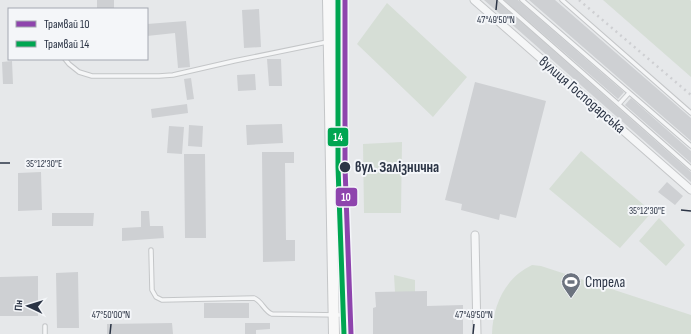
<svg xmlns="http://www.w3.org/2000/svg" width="691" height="334" font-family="'Sofia Sans Condensed',sans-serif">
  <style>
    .green { fill: #d6ded6 }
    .building { fill: #ced0d3 }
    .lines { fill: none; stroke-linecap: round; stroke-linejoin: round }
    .lane-casing { stroke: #c4c6c8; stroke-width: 5.5 }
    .street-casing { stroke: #c4c6c8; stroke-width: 9 }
    .secondary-casing { stroke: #c4c6c8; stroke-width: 12 }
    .lane { stroke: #f5f6f7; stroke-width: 3.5 }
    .street { stroke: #f5f6f7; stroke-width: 7 }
    .secondary { stroke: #f8f8f8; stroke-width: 10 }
    .rail { stroke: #cecfd2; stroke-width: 2.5; stroke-dasharray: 2 4; stroke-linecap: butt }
    .tram-1-casing { stroke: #f4f6f9; stroke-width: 8 }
    .tram-2-casing { stroke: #f4f6f9; stroke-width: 8 }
    .tram-1 { stroke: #8e44ad; stroke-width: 5 }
    .tram-2 { stroke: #00a651; stroke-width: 5 }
    .ticks { fill: none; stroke: #2b3445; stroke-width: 1.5 }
    .stop-dot { fill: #2b3445; stroke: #f4f6f9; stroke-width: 1.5 }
    .labels { text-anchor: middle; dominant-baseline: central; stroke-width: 4; stroke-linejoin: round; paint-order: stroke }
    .street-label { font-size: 15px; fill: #2b3445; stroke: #f4f6f9 }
    .stop-label { font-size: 15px; font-weight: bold; fill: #2b3445; stroke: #f4f6f9; text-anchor: start }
    .poi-label { font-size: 15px; fill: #2b3445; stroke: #f4f6f9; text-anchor: start }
    .ticks-label { font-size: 10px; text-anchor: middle; fill: #2b3445; stroke: #f4f6f9; stroke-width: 4; stroke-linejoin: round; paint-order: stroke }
    .line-badge { stroke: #f4f6f9; stroke-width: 1.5 }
    .badge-label { font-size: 11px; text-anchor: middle; font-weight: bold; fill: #fff }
  </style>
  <rect width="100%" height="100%" fill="#e6e8ea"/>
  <!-- green -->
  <path class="green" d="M603,0H690L691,1V77Z
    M387,3L467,77L433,117L357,44Z
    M402,142L401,213H364L363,144Z
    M581,151L652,212L620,248L549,189Z
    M659,218L685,245L666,266L639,241Z
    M532,265L541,266L691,315V334H492C493,305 505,278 532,265Z
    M394,275L415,280V292H395Z"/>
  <!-- building -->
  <path class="building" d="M97,0H114V9H97Z
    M484,0H496L691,172V182Z
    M504,0H518L624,92L618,99Z
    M529,0H555L691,118V141Z
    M259,9L261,47L244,48L242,10Z
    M186,21L190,67L178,68L175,33L147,36V24Z
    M267,59H281L282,86H269Z
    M12,61L13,84H3L2,62Z
    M255,74L256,90L238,91L237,75Z
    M191,78L194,99L187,100L184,79Z
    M475,82L546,101L516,218L500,214L499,220L461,210L462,204L445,200Z
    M631,98L691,151V163L625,105Z
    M187,104L188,113L152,118L151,109Z
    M282,124L283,143L247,145L246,125Z
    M189,125L203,126L202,147L188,146Z
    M169,126L184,127L182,154L167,153Z
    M262,152H294V163H285L286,240H295V261L263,262Z
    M184,154H205L206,238H185Z
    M41,172L42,210L18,211V173Z
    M667,182L683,196L675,205L658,192Z
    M141,211H149L150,226H163L164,238L122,241V228L141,227Z
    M52,213H94L93,226H52Z
    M78,272L79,328H57L56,273Z
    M38,276V316H0V277Z
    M427,291V306L463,305V334H373V308L376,307L375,292Z
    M204,303H249V318H204Z
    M172,323L173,334H107V324Z
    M245,323H270V329L256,330V334H245Z"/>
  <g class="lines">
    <!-- lane casing -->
    <g class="lane-casing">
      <path id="lane" d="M500,0L691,168
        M522,0L691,146
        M562,0L691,113
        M65,59L69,64L79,72L92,76H159L173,75L234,61L327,42
        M619,104L629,93
        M151,250L152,290L156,297L162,300L254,298C262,301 264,311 272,314L341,315
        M45,326V334"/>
    </g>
    <!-- street casing -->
    <g class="street-casing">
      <path id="street" d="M474,0L691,190
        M475,235L477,334"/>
    </g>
    <!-- secondary casing -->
    <g class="secondary-casing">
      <path id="secondary" d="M328,0L334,334
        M335,0L336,58"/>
    </g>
    <!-- lane -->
    <use href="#lane" class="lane"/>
    <!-- street -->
    <use href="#street" class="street"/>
    <!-- secondary -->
    <use href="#secondary" class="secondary"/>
    <!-- rail -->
    <path class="rail" d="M579,0L691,95"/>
    <!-- tram-1 casing -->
    <g class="tram-1-casing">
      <path id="tram-1" d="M345,0V167L351,334"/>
    </g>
    <!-- tram-2 casing -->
    <g class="tram-2-casing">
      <path id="tram-2" d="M338,0V167L344,334"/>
    </g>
    <!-- tram-1 -->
    <use href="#tram-1" class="tram-1"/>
    <!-- tram-2 -->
    <use href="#tram-2" class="tram-2"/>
  </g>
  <!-- ticks -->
  <path class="ticks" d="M496,10L497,0M0,163H10M681,210L691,211M110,334L111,324M473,334L474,324"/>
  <!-- icons -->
  <defs>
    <g id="stadium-pin" transform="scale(1)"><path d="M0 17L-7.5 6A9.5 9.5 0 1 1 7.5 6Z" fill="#6c737f" stroke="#f4f6f9"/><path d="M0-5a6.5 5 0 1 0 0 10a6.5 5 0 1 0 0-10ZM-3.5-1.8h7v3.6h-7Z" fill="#fff"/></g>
  </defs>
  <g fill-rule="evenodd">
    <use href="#stadium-pin" x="571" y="282"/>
  </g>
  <!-- markers -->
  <circle class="stop-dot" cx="345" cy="167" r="6"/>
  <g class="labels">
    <!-- street labels -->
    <g class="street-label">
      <text transform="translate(582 95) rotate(41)">вулиця Господарська</text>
    </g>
    <!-- stop labels -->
    <g class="stop-label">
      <text x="355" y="167">вул. Залізнична</text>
    </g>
    <!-- poi labels -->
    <g class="poi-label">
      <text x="585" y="282">Стрела</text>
    </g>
  </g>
  <g class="ticks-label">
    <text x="496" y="23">47°49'50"N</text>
    <text x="44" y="167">35°12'30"E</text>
    <text x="647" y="214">35°12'30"E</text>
    <text x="111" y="318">47°50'00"N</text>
    <text x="474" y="318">47°49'50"N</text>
  </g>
  <g class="line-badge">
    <rect x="327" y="127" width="22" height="20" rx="4" fill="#00a651"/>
    <rect x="335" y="187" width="23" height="20" rx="4" fill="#8e44ad"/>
  </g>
  <g class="badge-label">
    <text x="338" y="141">14</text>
    <text x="346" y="201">10</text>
  </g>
  <!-- legend -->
  <rect x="8" y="8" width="140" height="52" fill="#f4f6f9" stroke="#a4a8b1"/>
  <rect x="16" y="21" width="20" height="6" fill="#8e44ad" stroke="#a4a8b1"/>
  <text x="44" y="28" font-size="12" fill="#2b3445">Трамвай 10</text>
  <rect x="16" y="41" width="20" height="6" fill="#00a651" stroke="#a4a8b1"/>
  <text x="44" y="48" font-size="12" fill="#2b3445">Трамвай 14</text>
  <!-- north arrow -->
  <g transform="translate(28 306) rotate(274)" stroke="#f4f6f9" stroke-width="3" paint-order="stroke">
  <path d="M0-3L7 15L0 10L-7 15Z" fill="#2b3445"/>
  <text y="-6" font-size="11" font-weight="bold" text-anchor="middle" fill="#2b3445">Пн</text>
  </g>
</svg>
